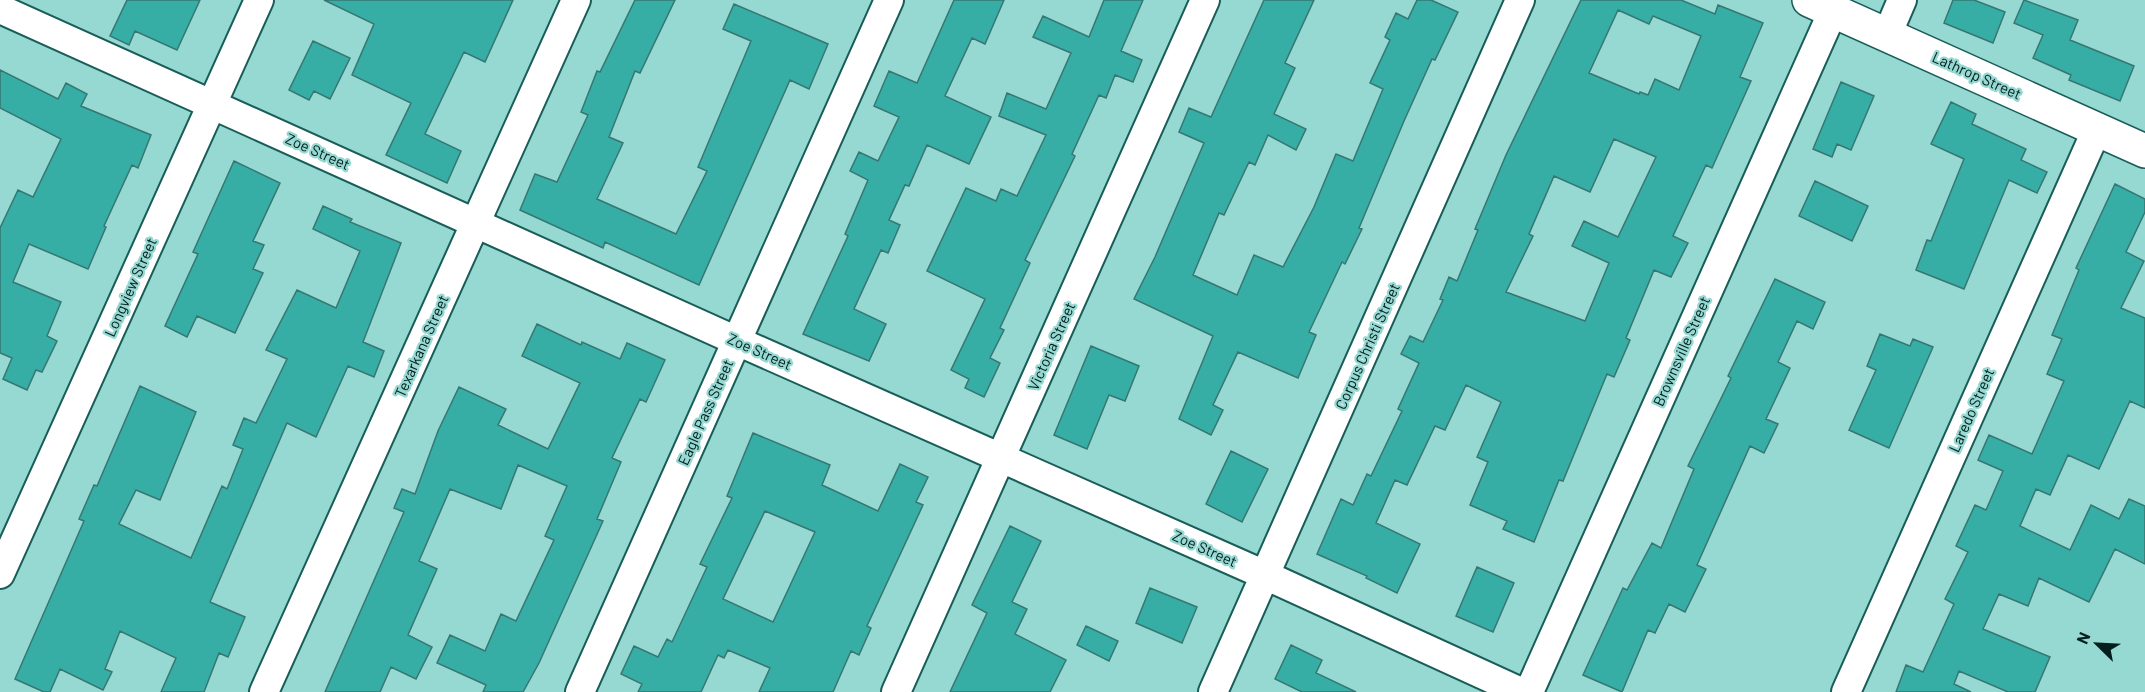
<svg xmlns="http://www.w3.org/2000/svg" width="2145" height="692" font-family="Barlow,sans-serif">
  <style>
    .building { fill: #37aea5; stroke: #367772; stroke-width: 1.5; fill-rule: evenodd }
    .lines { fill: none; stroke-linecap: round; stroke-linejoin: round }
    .street-casing { stroke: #185d58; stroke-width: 32 }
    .secondary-casing { stroke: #185d58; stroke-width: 36 }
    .street { stroke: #fff; stroke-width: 28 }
    .secondary { stroke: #fff; stroke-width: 33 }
    .labels { text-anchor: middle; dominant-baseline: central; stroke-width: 4.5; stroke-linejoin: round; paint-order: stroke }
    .street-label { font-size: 15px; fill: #031e1c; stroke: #96d8d2 }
  </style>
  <rect width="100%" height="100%" fill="#96d8d2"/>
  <!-- building -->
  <path class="building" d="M127,0H200L177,50L135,31L129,45L110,36Z
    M324,0H513L485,62L464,52L425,134L461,151L447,183L386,155L411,103L352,75L374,24Z
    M635,0H675L640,73L635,71L609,137L623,143L597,199L676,234L707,171L698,167L751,41L723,29L734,4L828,44L809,89L790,80L699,285L605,242L603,248L520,210L535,174L557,182L588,115L581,112L597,71L600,72Z
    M954,0H1004L985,44L972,38L945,96L991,117L969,164L927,145L909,186L905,185L889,220L900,225L888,253L881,250L854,309L886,324L869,361L803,334L848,236L845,234L868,180L850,171L859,152L878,161L899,117L874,106L889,71L917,83Z
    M1104,0H1143L1121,51L1142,60L1133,82L1115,75L1106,98L1099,95L1072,154L1075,156L1025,260L1030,263L1000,328L1004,330L990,358L1000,363L984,397L965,388L969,379L951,370L985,299L927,271L966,188L996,201L1001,189L1017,196L1046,135L999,116L1007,93L1046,109L1071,53L1033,37L1043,16L1089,37Z
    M1264,0H1314L1285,63L1295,68L1274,114L1306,129L1296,150L1268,135L1255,165L1249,162L1224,215L1219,213L1193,275L1237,295L1254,255L1283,267L1314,207L1336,154L1353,161L1383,89L1370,83L1390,40L1385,37L1396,13L1408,19L1417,0H1431L1458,12L1435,60L1432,59L1404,121L1359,228L1362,229L1345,264L1342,262L1309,332L1316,335L1298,378L1238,352L1213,405L1223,410L1211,435L1179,419L1213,336L1134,299L1155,257L1204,143L1179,132L1189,108L1211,117Z
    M1581,0H1681L1715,14L1718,5L1763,23L1740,77L1751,81L1712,168L1706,165L1673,236L1688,243L1671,277L1654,270L1626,338L1630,340L1614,377L1607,374L1563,481L1559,480L1534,542L1503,529L1507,521L1470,505L1488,462L1477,457L1501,402L1466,385L1445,430L1435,426L1407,485L1395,480L1376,523L1420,544L1397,593L1366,578L1367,576L1317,554L1341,499L1353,505L1367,474L1371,476L1402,411L1398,409L1419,363L1401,354L1410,336L1423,342L1443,300L1440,299L1449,277L1457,281L1478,230L1475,229L1506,155ZM1618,10L1649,24L1653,16L1701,36L1679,90L1655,79L1648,95L1640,92L1639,94L1589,73ZM1614,139L1656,157L1618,237L1584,221L1572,246L1609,263L1585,321L1506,292L1533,236L1529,234L1554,176L1590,192Z
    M1953,0H1974L2005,12L1993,43L1944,23Z
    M2024,0L2078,20L2070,40L2134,66L2120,101L2069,80L2071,75L2033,58L2043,35L2014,23Z
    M313,41L350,58L330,99L314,91L309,100L289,90Z
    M0,70L58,99L66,83L87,94L81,106L151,135L138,168L132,165L104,226L106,227L88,269L29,244L13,282L61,302L47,336L57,341L42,372L36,370L27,390L3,379L12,358L0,353V228L18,190L33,197L61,139L0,108Z
    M1841,82L1874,96L1851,150L1837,144L1832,157L1813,149Z
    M1951,102L1976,114L1972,124L2026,149L2021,160L2047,172L2037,193L2009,180L1964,289L1916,270L1927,240L1931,241L1964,159L1931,144Z
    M234,161L280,183L253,241L264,245L253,269L263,273L235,333L197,316L187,337L165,326L198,254L193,252Z
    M1815,181L1868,206L1852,241L1799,216Z
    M2115,184L2145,199V212L2126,252L2144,261L2121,308L2145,318V408L2130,401L2099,469L2068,455L2050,495L2036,489L2020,526L2070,550L2091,505L2119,519L2129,499L2145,506V564L2115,549L2089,602L2039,578L2028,606L1999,594L1983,629L2050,657L2035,692H2008L1959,671L1954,684L1971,692H1896L1906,665L1923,672L1954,604L1945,599L1968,552L1956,546L1975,505L1986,510L2003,471L1978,460L1989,435L2032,454L2064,381L2047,374L2062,339L2052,335L2079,270L2076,268Z
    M323,206L352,219L350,222L401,243L363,342L384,351L374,377L348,366L316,437L287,423L210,602L245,617L228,657L219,653L204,692H161L176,658L120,631L105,669L112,672L103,690L60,669L50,692H44L15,679L84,521L79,519L94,485L97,486L140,386L196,412L160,500L136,490L119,524L191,558L222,486L227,489L243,449L233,445L244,418L256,423L287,359L266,350L297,290L336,308L360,251L313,229Z
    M1775,279L1825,302L1813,329L1797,321L1778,362L1790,368L1766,419L1778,424L1764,453L1750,446L1697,565L1706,569L1685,612L1669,604L1655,633L1648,630L1622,692L1583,675L1623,588L1627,590L1652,543L1661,548L1694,469L1688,466L1731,378L1728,376Z
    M537,324L581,345L582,342L620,359L627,343L665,360L646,402L640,399L612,458L621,462L597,519L603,521L539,663L523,692H483L486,685L437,663L450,635L485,651L501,614L516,621L554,540L545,536L567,486L518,465L501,509L450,489L419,561L437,569L408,635L432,647L416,679L391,667L380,692H325L404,512L394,508L402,489L415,494L438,431L459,387L506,409L498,425L548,449L580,383L522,356Z
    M1880,334L1910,346L1913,339L1933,347L1889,448L1849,430L1876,370L1867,366Z
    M1091,346L1139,366L1125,401L1109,395L1087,449L1054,435Z
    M753,433L830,465L822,485L878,511L900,464L928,477L916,502L923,505L867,626L871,628L859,655L851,651L833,692H759L770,668L728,650L724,658L718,655L701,692H638L642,684L621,674L634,646L658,657L667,639L672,642L707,567L700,564L732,498L727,496ZM765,511L815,532L773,622L723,599Z
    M1231,451L1268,469L1242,522L1206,504Z
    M1010,526L1041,541L1012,602L1027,609L1015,634L1066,660L1050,692H950L987,613L972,605Z
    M1477,567L1514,583L1493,632L1456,616Z
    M1150,588L1197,607L1182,643L1136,623Z
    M1086,626L1118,641L1109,661L1077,645Z
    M1291,645L1322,660L1316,673L1356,692H1302L1275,679Z"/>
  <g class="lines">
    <!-- street casing -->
    <g class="street-casing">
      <path id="street" d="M0,9L737,341L1265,575L1521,692
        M1887,35L1902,0
        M0,574L259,0
        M264,692L576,0
        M580,692L889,0
        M896,692L1205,0
        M1213,692L1520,0
        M1529,692L1833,11
        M1846,692L2097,129"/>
    </g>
    <!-- secondary casing -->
    <g class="secondary-casing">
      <path id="secondary" d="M1809,0L2145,151"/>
    </g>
    <!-- street -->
    <use href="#street" class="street"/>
    <!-- secondary -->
    <use href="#secondary" class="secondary"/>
  </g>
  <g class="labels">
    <!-- street labels -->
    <g class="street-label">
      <text transform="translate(1977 75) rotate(24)">Lathrop Street</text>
      <text transform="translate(318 151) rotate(24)">Zoe Street</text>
      <text transform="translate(130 287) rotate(-66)">Longview Street</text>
      <text transform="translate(421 346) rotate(-66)">Texarkana Street</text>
      <text transform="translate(1051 346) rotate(-66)">Victoria Street</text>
      <text transform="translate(1367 346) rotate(-66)">Corpus Christi Street</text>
      <text transform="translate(760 351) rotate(24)">Zoe Street</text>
      <text transform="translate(1681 351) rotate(-66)">Brownsville Street</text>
      <text transform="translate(1971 410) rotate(-66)">Laredo Street</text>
      <text transform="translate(705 412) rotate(-66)">Eagle Pass Street</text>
      <text transform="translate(1205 548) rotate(24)">Zoe Street</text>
    </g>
  </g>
  <!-- north arrow -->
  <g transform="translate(2097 644) rotate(294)" stroke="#96d8d2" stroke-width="4.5" paint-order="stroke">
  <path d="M0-4.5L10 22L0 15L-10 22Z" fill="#031e1c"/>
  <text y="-9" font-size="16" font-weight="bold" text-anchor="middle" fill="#031e1c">N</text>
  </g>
</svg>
